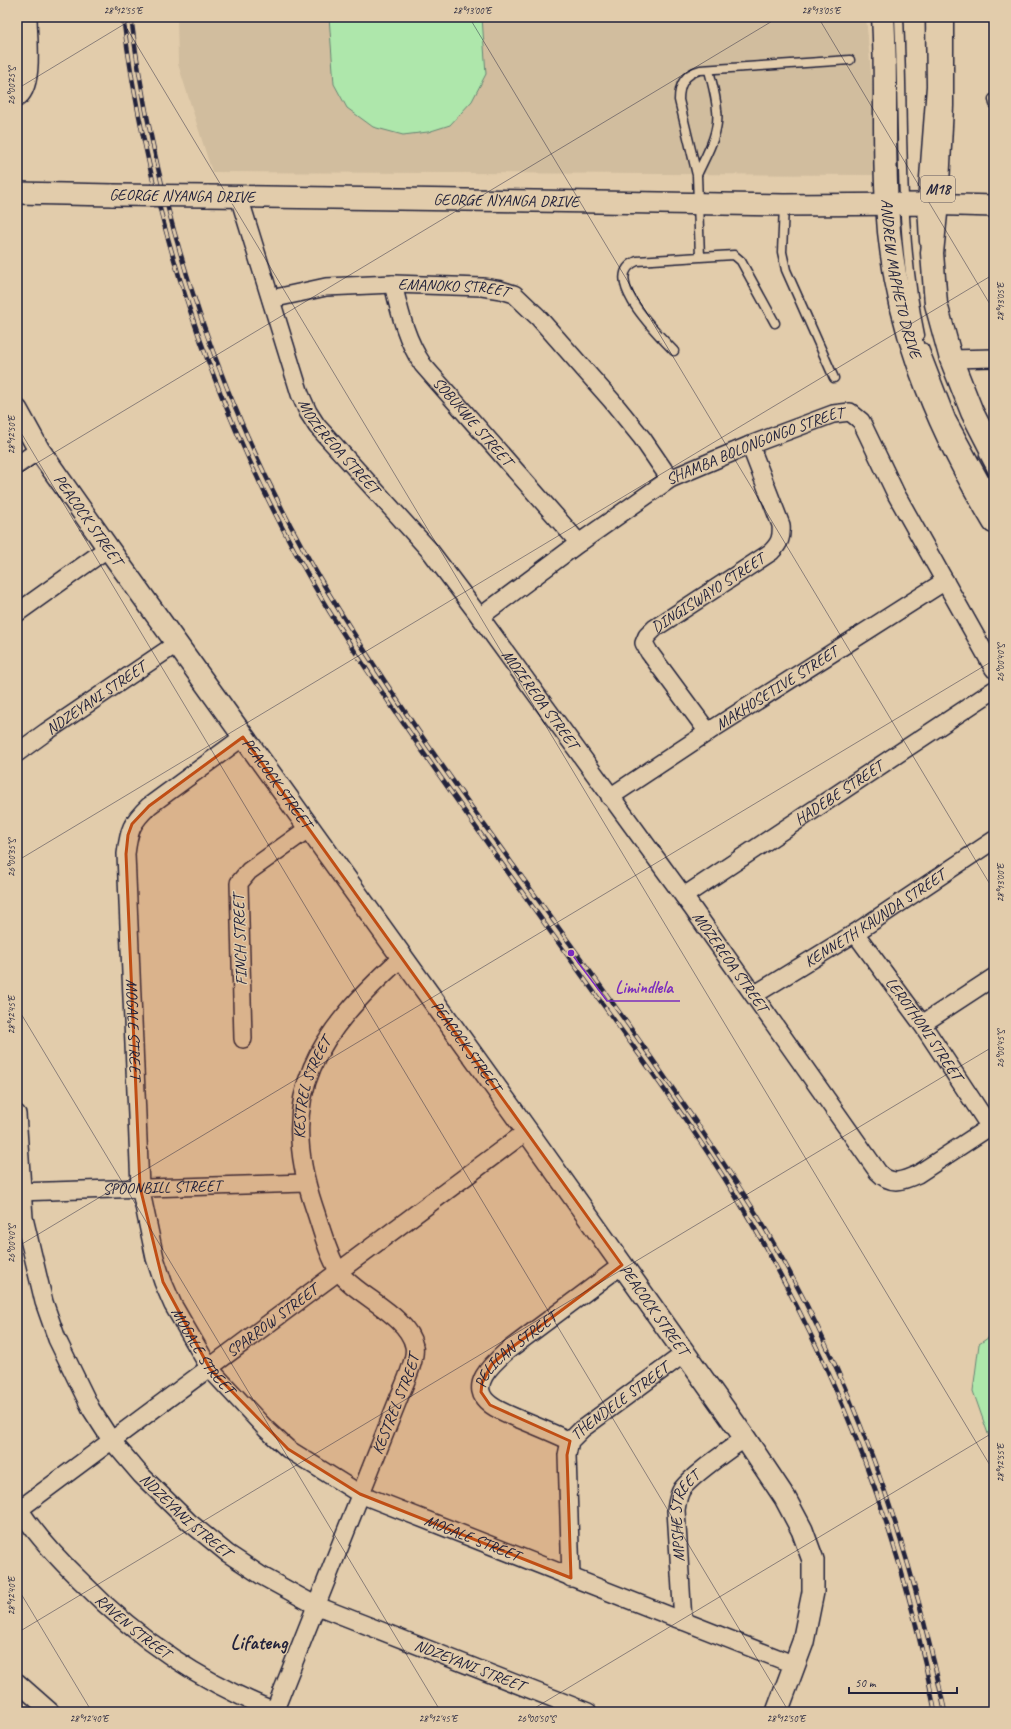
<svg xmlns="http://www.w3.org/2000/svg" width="1011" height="1729" font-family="Caveat,sans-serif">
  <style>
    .built { fill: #d1bd9e }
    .green { fill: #aee7ab; stroke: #688473 }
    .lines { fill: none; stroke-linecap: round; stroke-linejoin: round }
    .service-casing { stroke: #22223b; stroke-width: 11 }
    .minor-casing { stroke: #22223b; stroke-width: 20 }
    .tertiary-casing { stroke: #22223b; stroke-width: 24 }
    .primary-casing { stroke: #22223b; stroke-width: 25 }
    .service { stroke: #e2ccab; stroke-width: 8 }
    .minor { stroke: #e2ccab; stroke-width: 17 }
    .tertiary { stroke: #e2ccab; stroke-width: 21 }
    .primary { stroke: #e2ccab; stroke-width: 22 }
    .rail-casing { stroke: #22223b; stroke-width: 4.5 }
    .rail { stroke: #e2ccab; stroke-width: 3; stroke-dasharray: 9; stroke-linecap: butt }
    .tertiary-bridge-casing { stroke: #22223b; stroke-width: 24; stroke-linecap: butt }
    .tertiary-bridge { stroke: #e2ccab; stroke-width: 21 }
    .marked { fill: #c04e15; fill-opacity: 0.2; stroke: #c04e15; stroke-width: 3; stroke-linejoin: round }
    .ticks { fill: none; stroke: #22223b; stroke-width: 1; stroke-opacity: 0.45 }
    .labels { text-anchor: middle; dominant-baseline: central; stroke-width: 3; stroke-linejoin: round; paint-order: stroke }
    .shield { fill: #e2ccab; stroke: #5c555d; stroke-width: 1 }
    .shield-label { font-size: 15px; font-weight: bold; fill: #22223b }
    .street-label { font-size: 16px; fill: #22223b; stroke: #e2ccab }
    .district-label { font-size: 20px; font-weight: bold; fill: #22223b; stroke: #e2ccab }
    .leader { fill: none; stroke: #7b2cbf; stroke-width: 1.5 }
    .callout-dot { fill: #7b2cbf; stroke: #e2ccab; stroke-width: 1.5 }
    .callout-label { font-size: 17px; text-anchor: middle; font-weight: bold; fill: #7b2cbf; stroke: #e2ccab; stroke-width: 3; stroke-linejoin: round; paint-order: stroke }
    .neatline { fill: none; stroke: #22223b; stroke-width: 1.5 }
    .ticks-label { font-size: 10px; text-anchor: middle; fill: #22223b }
  </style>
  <rect width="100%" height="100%" fill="#e2ccab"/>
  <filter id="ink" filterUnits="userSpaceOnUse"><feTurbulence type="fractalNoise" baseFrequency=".025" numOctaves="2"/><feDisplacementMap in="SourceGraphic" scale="8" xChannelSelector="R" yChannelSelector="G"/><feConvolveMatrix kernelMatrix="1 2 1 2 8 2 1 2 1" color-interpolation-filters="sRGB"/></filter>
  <g filter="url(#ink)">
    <!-- built -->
    <path class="built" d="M177,17H866L880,175L212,172L178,64Z"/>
    <!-- green -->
    <path class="green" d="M329,17H482L486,74L472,101L450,125L428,132L403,135L373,127L347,108L334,84Z
      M994,1334V1451L973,1391L979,1344Z"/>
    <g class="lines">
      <!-- service casing -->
      <g class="service-casing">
        <path id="service" d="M899,17C904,123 898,231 920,335
          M993,99L994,104
          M697,175C706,155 720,133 717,110C716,96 712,83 709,70
          M784,206L782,252L786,270L834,378
          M924,242L922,204L931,86L930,17
          M775,323L741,261L734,255L700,257L697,175L679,100C679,84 685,74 700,70L850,60
          M924,348L951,418L994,497
          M674,351C660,336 598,277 637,261L700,257
          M984,455L994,474"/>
      </g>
      <!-- minor casing -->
      <g class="minor-casing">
        <g id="minor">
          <path d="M17,98C35,88 28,36 28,17"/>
          <path id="s1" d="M239,197L300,394L308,412L317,426L431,552L480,617L693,909L878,1172C891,1186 903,1181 918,1174L994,1124"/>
          <path id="s2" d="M393,284C400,313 406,340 423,365L579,543"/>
          <path id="s3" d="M271,299L326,287L393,284L482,287L501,290L514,294L538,317L612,401L642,438L670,479"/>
          <path d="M951,359L994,358"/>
          <path d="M17,465L39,450"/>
          <path d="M17,613L108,548"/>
          <path id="s4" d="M480,617L579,543L670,479L750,445L833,414L850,412L861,421L896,494L994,669"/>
          <path id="s5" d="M708,732L649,652L644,643L647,636L655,628L771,552C780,543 782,537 781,525L750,445"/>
          <path id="s6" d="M243,737L149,806C131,823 129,830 126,854L140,1187L155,1258L163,1282L173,1305L210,1369L266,1429L288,1449L360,1494L795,1665"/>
          <path id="s7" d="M17,753L46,732L176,644"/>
          <path id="s8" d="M610,797L708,732L945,581"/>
          <path id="s9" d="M684,896L994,690"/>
          <path id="s10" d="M855,933L922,1024L990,1127"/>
          <path id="s11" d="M754,995L855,933L994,840"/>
          <path d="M922,1024L994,977"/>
          <path d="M243,1039L239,883L249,871L309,828"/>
          <path id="s12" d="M17,1114L24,1218L44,1302L57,1339L91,1409L111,1440L141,1475L189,1522L227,1553L262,1576L315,1605L588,1712"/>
          <path id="s13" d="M17,1192L306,1183"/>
          <path id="s14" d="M570,1441C553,1433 536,1426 519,1419C510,1415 499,1411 491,1405C466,1387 492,1364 507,1351L622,1265"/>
          <path id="s15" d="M17,1506C35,1534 58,1559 82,1582C139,1640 201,1682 277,1712"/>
          <path id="s16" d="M17,1511L527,1131"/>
          <path id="s17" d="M571,1578L567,1455L570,1441L582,1429L685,1353"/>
          <path id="s18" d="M683,1621L676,1510C677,1503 678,1495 682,1489C693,1474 729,1450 745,1438"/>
          <path d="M17,1682L51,1712"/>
          <path id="s19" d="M274,1712L398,1400C403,1387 417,1359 414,1346C408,1315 357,1296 339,1272C327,1253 321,1227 314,1207C275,1092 319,1033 401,958"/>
        </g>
      </g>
      <!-- tertiary casing -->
      <g class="tertiary-casing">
        <g id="tertiary">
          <path d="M17,193L113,195"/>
          <path id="s20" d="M207,196L784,205L922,204L994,206"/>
          <path id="s21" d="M17,410L39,450L108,548L527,1131L745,1438L785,1498L802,1530L813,1560V1592L803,1642L777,1712"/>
        </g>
      </g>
      <!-- primary casing -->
      <g class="primary-casing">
        <g id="primary">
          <path id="s22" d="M883,17C887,79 883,142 887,205C893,322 934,422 994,522"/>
          <path d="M942,17V106L937,204L932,253L936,304L951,359L972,412L994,455"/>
        </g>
      </g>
      <!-- service -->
      <use href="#service" class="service"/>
      <!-- minor -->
      <use href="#minor" class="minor"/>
      <!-- tertiary -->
      <use href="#tertiary" class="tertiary"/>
      <!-- primary -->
      <use href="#primary" class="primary"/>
      <!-- rail casing -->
      <g class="rail-casing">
        <path id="rail" d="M123,17C150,225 216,420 323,601C354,653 389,702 423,752C487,844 552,934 617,1024C664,1089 711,1153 751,1222C839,1373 903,1540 935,1712
          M131,17C157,220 223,416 328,592C427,755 546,906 655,1063C693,1118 732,1173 766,1230C853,1379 910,1544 945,1712"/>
      </g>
      <!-- rail -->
      <use href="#rail" class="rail"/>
      <!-- tertiary-bridge casing -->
      <g class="tertiary-bridge-casing">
        <path id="tertiary-bridge" d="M113,195L207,196"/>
      </g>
      <!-- tertiary-bridge -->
      <use href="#tertiary-bridge" class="tertiary-bridge"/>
    </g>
  </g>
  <!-- marked area -->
  <path class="marked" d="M243,737L622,1265L507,1351L492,1364L482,1383L481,1392L490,1405L570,1441L567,1455L571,1578L360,1494L288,1449L210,1369L163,1282L140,1187L126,854L128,835L132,824L149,806Z"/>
  <!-- ticks -->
  <path class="ticks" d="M120,17L994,1472M469,17L994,891M818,17L994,311M17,89L136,17M17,426L789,1712M17,475L779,17M17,861L994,274M17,1007L441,1712M17,1247L994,660M17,1587L92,1712M17,1633L994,1046M528,1712L994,1432"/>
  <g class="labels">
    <!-- shield labels -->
    <rect class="shield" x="921" y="176" width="34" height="26" rx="3"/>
    <g class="shield-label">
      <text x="938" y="189">M18</text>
    </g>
    <!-- street labels -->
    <g class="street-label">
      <text transform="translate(182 196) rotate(1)">GEORGE NYANGA DRIVE</text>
      <text stroke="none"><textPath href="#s20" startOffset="299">GEORGE NYANGA DRIVE</textPath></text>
      <text stroke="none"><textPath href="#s22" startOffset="263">ANDREW MAPHETO DRIVE</textPath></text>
      <text stroke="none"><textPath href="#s3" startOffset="184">EMANOKO STREET</textPath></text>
      <text stroke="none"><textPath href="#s2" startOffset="162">SOBUKWE STREET</textPath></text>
      <text stroke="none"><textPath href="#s1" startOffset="272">MOZEREOA STREET</textPath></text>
      <text stroke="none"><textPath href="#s4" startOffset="326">SHAMBA BOLONGONGO STREET</textPath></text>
      <text stroke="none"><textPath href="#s21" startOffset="131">PEACOCK STREET</textPath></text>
      <text stroke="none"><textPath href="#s5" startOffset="192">DINGISWAYO STREET</textPath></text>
      <text stroke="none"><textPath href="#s8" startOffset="199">MAKHOSETIVE STREET</textPath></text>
      <text stroke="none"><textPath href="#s7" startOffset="96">NDZEYANI STREET</textPath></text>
      <text stroke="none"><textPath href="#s1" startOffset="596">MOZEREOA STREET</textPath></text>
      <text stroke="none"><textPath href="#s21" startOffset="455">PEACOCK STREET</textPath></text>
      <text stroke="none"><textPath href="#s9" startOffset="186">HADEBE STREET</textPath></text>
      <text stroke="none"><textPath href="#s11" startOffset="143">KENNETH KAUNDA STREET</textPath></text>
      <text transform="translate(240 940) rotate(-92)">FINCH STREET</text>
      <text stroke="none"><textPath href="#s1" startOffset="920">MOZEREOA STREET</textPath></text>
      <text stroke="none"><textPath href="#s6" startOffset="347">MOGALE STREET</textPath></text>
      <text stroke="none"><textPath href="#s10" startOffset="118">LEROTHONI STREET</textPath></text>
      <text stroke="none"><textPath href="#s21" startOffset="779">PEACOCK STREET</textPath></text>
      <text stroke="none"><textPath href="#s19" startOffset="692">KESTREL STREET</textPath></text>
      <text stroke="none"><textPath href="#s13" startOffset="145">SPOONBILL STREET</textPath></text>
      <text stroke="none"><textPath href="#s21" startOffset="1103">PEACOCK STREET</textPath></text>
      <text stroke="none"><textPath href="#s16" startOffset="318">SPARROW STREET</textPath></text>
      <text stroke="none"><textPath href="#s6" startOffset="683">MOGALE STREET</textPath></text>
      <text stroke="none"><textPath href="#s14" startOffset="161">PELICAN STREET</textPath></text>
      <text stroke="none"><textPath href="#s17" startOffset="201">THENDELE STREET</textPath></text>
      <text stroke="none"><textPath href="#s19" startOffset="331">KESTREL STREET</textPath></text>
      <text stroke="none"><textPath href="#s12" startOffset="451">NDZEYANI STREET</textPath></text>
      <text stroke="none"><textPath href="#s18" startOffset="107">MPSHE STREET</textPath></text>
      <text stroke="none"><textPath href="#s6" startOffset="1019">MOGALE STREET</textPath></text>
      <text stroke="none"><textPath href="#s15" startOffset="168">RAVEN STREET</textPath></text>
      <text stroke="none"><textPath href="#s12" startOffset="775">NDZEYANI STREET</textPath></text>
    </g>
    <!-- district labels -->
    <g class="district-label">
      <text x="259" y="1642">Lifateng</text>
    </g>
  </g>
  <!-- callouts -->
  <path class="leader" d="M571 953L607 1001H680"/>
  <circle class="callout-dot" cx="571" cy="953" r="4"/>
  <g class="callout-label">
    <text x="644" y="993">Limindlela</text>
  </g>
  <!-- margin -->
  <rect width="1011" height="1729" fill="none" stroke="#e2ccab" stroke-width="44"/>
  <!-- scale -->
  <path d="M849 1687v6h108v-6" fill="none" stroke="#22223b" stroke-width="2"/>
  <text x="855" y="1687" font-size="12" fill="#22223b" stroke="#e2ccab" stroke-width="3" paint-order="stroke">50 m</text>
  <rect x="22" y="22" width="967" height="1685" class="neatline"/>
  <g class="ticks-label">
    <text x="123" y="14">28°12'55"E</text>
    <text x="472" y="14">28°13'00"E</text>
    <text x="821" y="14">28°13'05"E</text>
    <text transform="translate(11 86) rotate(-90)" y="4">26°00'25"S</text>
    <text transform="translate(1000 302) rotate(-90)" y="4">28°13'05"E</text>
    <text transform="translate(11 435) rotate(-90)" y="4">28°12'50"E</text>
    <text transform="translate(1000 663) rotate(-90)" y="4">26°00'40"S</text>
    <text transform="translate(11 858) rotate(-90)" y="4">26°00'35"S</text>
    <text transform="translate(1000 883) rotate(-90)" y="4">28°13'00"E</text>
    <text transform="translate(11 1015) rotate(-90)" y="4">28°12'45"E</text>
    <text transform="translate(1000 1049) rotate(-90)" y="4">26°00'45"S</text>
    <text transform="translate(11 1244) rotate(-90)" y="4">26°00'40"S</text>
    <text transform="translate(1000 1463) rotate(-90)" y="4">28°12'55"E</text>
    <text transform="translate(11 1596) rotate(-90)" y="4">28°12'40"E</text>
    <text x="89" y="1722">28°12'40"E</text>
    <text x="438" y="1722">28°12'45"E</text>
    <text x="536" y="1722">26°00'50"S</text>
    <text x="786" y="1722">28°12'50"E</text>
  </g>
</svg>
